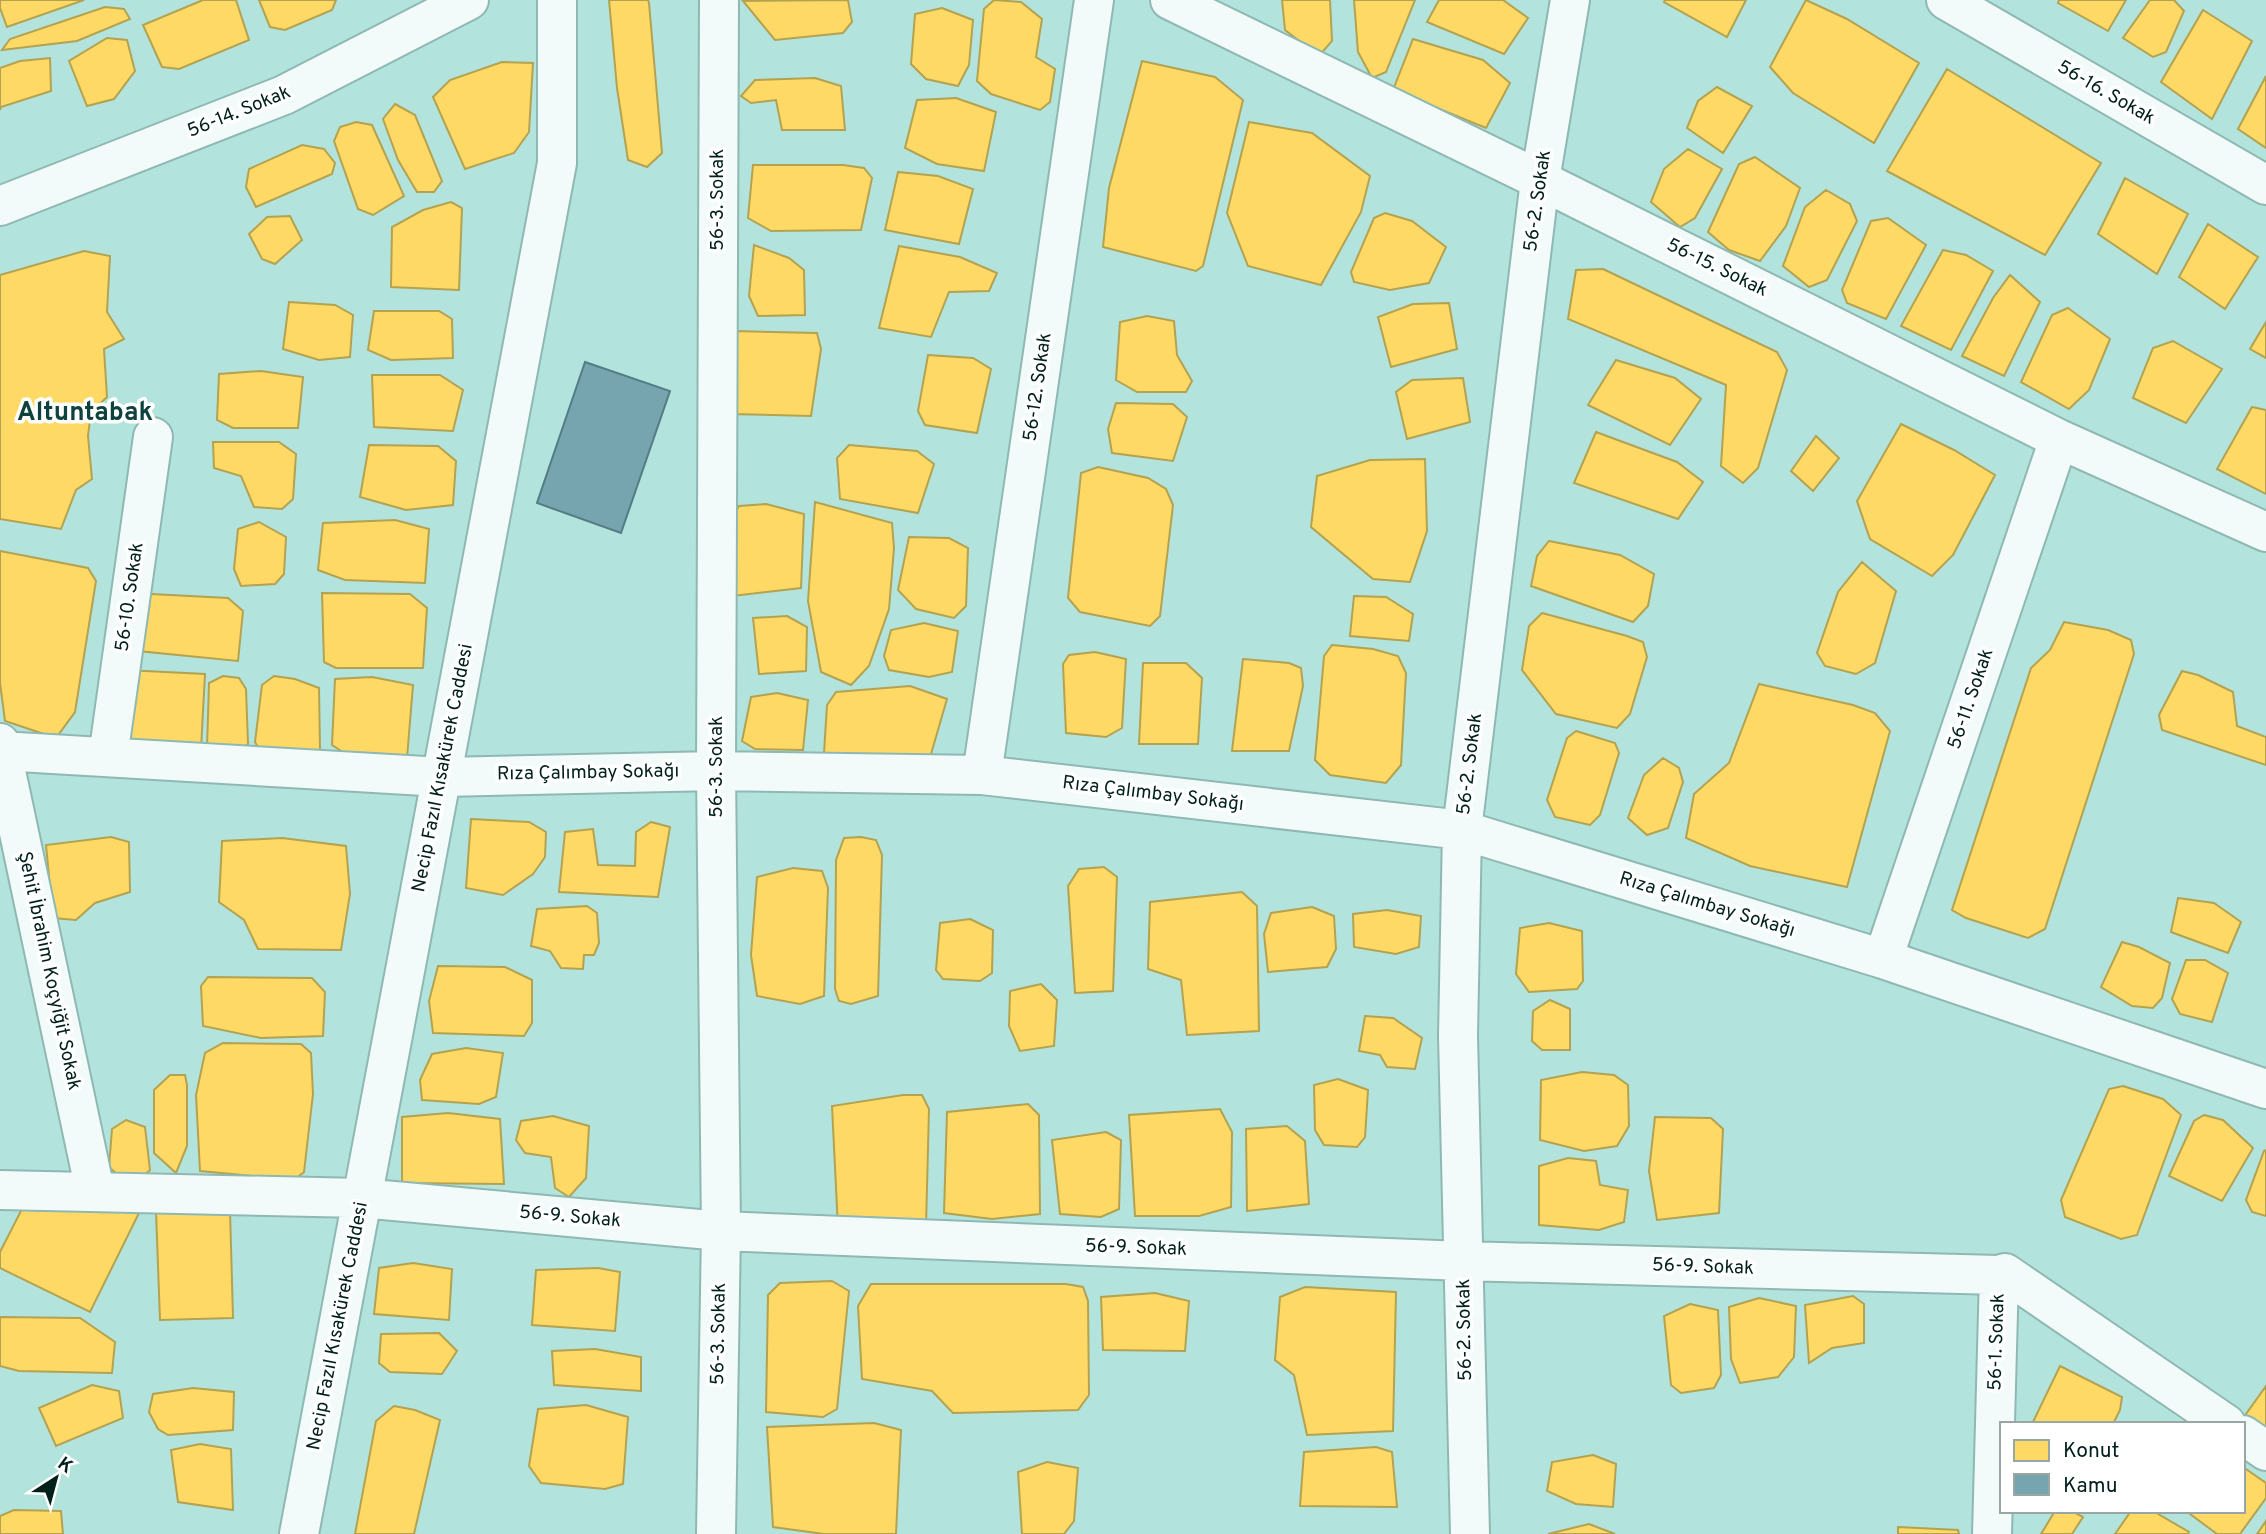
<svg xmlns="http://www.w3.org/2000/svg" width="2266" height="1534" font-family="Overpass,sans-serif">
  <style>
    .homes { fill: #ffd966; stroke: #b3a250; stroke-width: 2 }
    .public { fill: #76a5af; stroke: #537d83; stroke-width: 2 }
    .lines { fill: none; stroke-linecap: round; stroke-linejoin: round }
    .minor-casing { stroke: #8fb8b3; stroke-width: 42 }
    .minor { stroke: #f3fbfa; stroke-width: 38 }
    .labels { text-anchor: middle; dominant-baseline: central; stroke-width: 7; stroke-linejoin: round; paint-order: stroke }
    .street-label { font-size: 19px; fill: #01201c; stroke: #fff }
    .district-label { font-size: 26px; font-weight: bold; fill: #0e433d; stroke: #fff }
  </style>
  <rect width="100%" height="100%" fill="#b2e4dd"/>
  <!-- homes -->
  <path class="homes" d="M0,0H84L7,27L0,8Z
    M203,0H236L249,40L179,69L162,67L143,25Z
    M259,0H336L332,10L285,30L270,27Z
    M609,0H648L649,3L662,153L647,167L628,160L617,88Z
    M848,0L852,22L843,33L775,40L743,1Z
    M994,0L1021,2L1042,19L1036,57L1055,69L1050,102L1040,110L991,94L977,81L984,9Z
    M1282,0H1330L1332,41L1319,56L1285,30Z
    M1354,0H1415L1386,72L1372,78L1358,52Z
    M1439,0H1503L1528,18L1504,54L1427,22Z
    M1665,0H1746L1727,37L1664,2Z
    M1806,0L1847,19L1919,63L1874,143L1793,93L1770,67Z
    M2059,0H2126L2108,31L2058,3Z
    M2150,0H2174L2184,11L2166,52L2153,57L2123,38Z
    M105,7L124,9L130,19L77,41L2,50L10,39Z
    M942,8L973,20L969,65L958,86L926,79L911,64L915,14Z
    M2203,10L2252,41L2212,119L2161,82Z
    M107,38L127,40L135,71L114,99L87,106L69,61Z
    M1413,39L1483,60L1510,83L1486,128L1393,90Z
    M50,58L51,91L1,107L0,110V68L20,61Z
    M1142,61L1215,77L1243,100L1203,266L1196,271L1103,247L1109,188Z
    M502,62L533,63L529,132L514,153L465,169L433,97L450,80Z
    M1947,69L2101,163L2045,255L1887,171Z
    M2266,76V148L2238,129Z
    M815,78L841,86L845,130H782L776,100L751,103L741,96L755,80Z
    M1717,87L1752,106L1723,153L1687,128L1698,101Z
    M956,98L996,112L984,171L937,164L905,148L917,100Z
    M395,104L415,115L442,181L434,192H417L398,160L383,119Z
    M356,122L372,125L404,196L373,215L358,209L334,141L340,127Z
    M1249,122L1312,133L1370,176L1361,212L1321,285L1248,266L1227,213Z
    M302,145L324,149L335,163L332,174L256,207L246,187L249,169Z
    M1688,149L1722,169L1695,218L1680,227L1651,202L1664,169Z
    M1755,157L1800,188L1786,226L1760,261L1729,250L1708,232L1739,164Z
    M753,165H843L864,168L872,178L861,230L771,231L748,218Z
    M898,172L938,176L973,189L959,244L885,230Z
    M2125,178L2188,214L2157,274L2098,234Z
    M1826,190L1850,204L1857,221L1827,280L1809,287L1783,266L1805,207Z
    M451,202L462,208L459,290L391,287L392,227L423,210Z
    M1385,213L1412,221L1446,247L1429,283L1390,290L1354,282L1351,272L1374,218Z
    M290,216L302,240L275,264L262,259L249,234L267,217Z
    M1888,218L1926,245L1886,319L1847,303L1842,290L1871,221Z
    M2208,224L2258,257L2225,309L2179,277Z
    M754,245L789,258L804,270L805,315L758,316L749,296Z
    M899,246L960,257L997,273L989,291L949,292L931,337L879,328Z
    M1943,250L1966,255L1993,271L1951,350L1901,326Z
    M84,251L110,256L107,312L124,339L104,349L107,397L91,412L88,436L92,479L76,490L61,529L0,519V275Z
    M1603,269L1777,352L1787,370L1758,468L1743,483L1721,466L1726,385L1568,319L1576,270Z
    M2010,275L2040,302L2004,376L1962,356L1993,298Z
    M289,302L335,305L353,315L350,357L319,360L283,349Z
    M1449,303L1457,349L1391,367L1378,317L1413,304Z
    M2068,308L2110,339L2089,390L2069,409L2021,382L2052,315Z
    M374,311H439L452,319L453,358L391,360L368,350Z
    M1147,316L1174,321L1177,355L1192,381L1186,392H1137L1116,380L1120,322Z
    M2266,322V358L2250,349Z
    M734,331L817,333L821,349L811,416L730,414Z
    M2173,341L2222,369L2186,423L2133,398L2153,348Z
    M928,355L973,358L991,369L977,433L925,425L918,411Z
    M1616,360L1675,378L1701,399L1670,445L1588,405Z
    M261,371L303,377L298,428H233L217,420L219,374Z
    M372,375H440L463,390L453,431L374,427Z
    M1463,378L1470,422L1407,439L1396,392L1412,380Z
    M1116,403L1173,404L1187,417L1173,461L1112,453L1108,429Z
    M2252,407L2266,410V494L2217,469Z
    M1901,424L1954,450L1995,475L1953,555L1932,576L1870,539L1857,501Z
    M1596,432L1677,462L1703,482L1678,519L1574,483Z
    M1816,436L1839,458L1813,491L1791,471Z
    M213,442H279L296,454L293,499L282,509L254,507L241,476L214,468Z
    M369,445L438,446L456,461L453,505L406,510L360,497Z
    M849,445L917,451L934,464L918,513L840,499L837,458Z
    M1425,459L1427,531L1410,582L1373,579L1311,527L1317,476L1370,460Z
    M1098,467L1148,478L1166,489L1173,505L1160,616L1150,626L1080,612L1068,598L1081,473Z
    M815,502L892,523L894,548L889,609L869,666L851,685L821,672L808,601Z
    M766,504L804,514L801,588L733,596L730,521L739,506Z
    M395,520L429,529L425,583L345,580L318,570L323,523Z
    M259,522L286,537L284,574L275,584L241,586L234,569L238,529Z
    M909,537L949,538L968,548L966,606L954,618L916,609L898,590Z
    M1549,541L1620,555L1654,574L1648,606L1633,622L1531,586L1537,556Z
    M0,551L88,568L96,581L75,712L56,738L5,721L0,683Z
    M1862,562L1896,591L1875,663L1856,674L1825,666L1817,653L1838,592Z
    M322,593L410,594L427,608L423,668H336L324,662Z
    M151,594L228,598L243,611L238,661L138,651L137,617Z
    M1354,596L1386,597L1413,614L1409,641L1350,636Z
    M1542,613L1627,636L1643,642L1647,657L1630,714L1617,728L1556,714L1522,670L1529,626Z
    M787,616L807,627L806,671L759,674L753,618Z
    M2064,622L2108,630L2131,640L2134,654L2045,929L2028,938L1966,918L1952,910L2031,668L2050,650Z
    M924,623L958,631L952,672L929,677L889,670L884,656L891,630Z
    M1332,645L1373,649L1398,656L1406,673L1401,765L1386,783L1330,775L1315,760L1324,656Z
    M1095,652L1126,659L1122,728L1106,737L1066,733L1063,664L1069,655Z
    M1243,659L1289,663L1301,668L1303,686L1289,751H1232Z
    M1143,663H1186L1202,678L1198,744H1139Z
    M125,670L205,674L201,749L121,745Z
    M2182,671L2198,675L2233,692L2237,726L2266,737V765L2162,730L2159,715Z
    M223,676L239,678L246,689L248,744L240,751L207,748L209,683Z
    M274,676L295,679L319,688L320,750L260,751L255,742L262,685Z
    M372,677L413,685L407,758L351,757L332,745L335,679Z
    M1759,684L1853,705L1875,713L1890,731L1847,887L1750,866L1686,838L1694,794L1729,763Z
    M910,686L947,699L929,761L824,753L827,705L836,692Z
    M777,693L808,700L803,750L755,749L742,741L751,697Z
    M1576,731L1615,743L1619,753L1600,815L1590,825L1555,817L1547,800L1567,738Z
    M1663,758L1679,768L1683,782L1668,828L1647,835L1628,818L1644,775Z
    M471,819L529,822L546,832L545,857L533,874L503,895L466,888Z
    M651,822L670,827L658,897L559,892L565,832L593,829L598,865L635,866L636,832Z
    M111,837L129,842L130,892L95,903L76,920L53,918L46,845Z
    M861,837L876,840L882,855L878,996L851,1004L839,1001L835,989L836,860L844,838Z
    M282,838L346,846L350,894L341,950L258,949L244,920L219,902L222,841Z
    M1104,867L1117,877L1113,991L1075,993L1068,886L1079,869Z
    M793,868L822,871L828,888L824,996L800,1004L757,996L751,955L757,877Z
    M1242,892L1257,906L1259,1031L1187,1035L1181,980L1148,969L1150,902Z
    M2178,898L2214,903L2241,922L2228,953L2171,932Z
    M587,906L597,913L599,943L594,955H584L583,969L561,968L550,951L531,946L537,909Z
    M1312,907L1334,916L1336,949L1327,967L1268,972L1264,934L1271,913Z
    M1387,910L1421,916L1419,947L1396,954L1354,947L1353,914Z
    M970,919L993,930L992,973L980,981L943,979L936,970L940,923Z
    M1549,923L1582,931L1583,981L1577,989L1529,992L1516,974L1520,928Z
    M2122,942L2139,947L2170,963L2162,998L2153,1008L2132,1006L2101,987Z
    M2186,960H2205L2228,973L2212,1022L2180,1014L2172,999Z
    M438,966L505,967L532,980V1023L524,1036L433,1033L429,1001Z
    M208,977L312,978L325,992L323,1036L261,1038L203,1026L201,986Z
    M1041,984L1057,1000L1054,1046L1020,1051L1009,1026L1010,991Z
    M1550,1000L1570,1009V1050H1542L1532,1041L1533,1011Z
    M1365,1016L1393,1018L1422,1038L1415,1069L1387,1067L1380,1055L1359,1051Z
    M223,1043L301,1044L311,1053L313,1094L304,1172L294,1180L200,1171L196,1095L205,1053Z
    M466,1048L503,1053L496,1097L479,1104L422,1100L420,1080L432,1054Z
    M1582,1072L1614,1075L1628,1085L1629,1126L1617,1146L1584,1151L1540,1140L1541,1080Z
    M170,1075H185L187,1085V1146L176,1173L154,1153V1090Z
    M1338,1079L1368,1090L1365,1137L1357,1147L1324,1145L1315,1130L1314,1085Z
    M2123,1086L2163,1099L2181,1115L2137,1235L2121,1239L2065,1217L2061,1200L2109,1089Z
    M903,1095H922L929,1109L926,1226L838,1228L832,1106Z
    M1028,1104L1039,1115L1040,1214L992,1219L944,1213L947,1112Z
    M1220,1109L1232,1132L1231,1207L1199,1216H1135L1129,1115Z
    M448,1113L500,1119L504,1184L402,1183V1117Z
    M2204,1115L2223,1120L2253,1148L2222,1201L2169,1176L2194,1121Z
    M553,1116L589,1126L586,1178L569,1197L555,1188L551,1157L525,1153L516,1140L521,1121Z
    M1655,1117L1711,1118L1723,1129L1719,1213L1657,1220L1649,1171Z
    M126,1120L145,1127L150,1170L142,1177L118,1175L109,1167L112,1129Z
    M1287,1126L1305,1141L1309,1204L1247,1211L1246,1129Z
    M1106,1132L1121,1140L1119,1209L1101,1217L1060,1214L1052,1140Z
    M2266,1150V1216L2252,1212L2246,1200L2264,1151Z
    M1568,1158L1596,1161L1600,1185L1628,1190L1624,1222L1599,1230L1539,1225V1166Z
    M26,1201L142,1207L90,1312L0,1268V1252Z
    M230,1210L233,1318L160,1320L156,1211Z
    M413,1263L452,1269L449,1320L374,1314L379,1268Z
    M598,1268L620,1272L615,1331L532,1325L536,1270Z
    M832,1281L849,1291L837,1409L823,1417L766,1412L768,1295L780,1283Z
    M871,1284H1066L1083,1287L1088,1301L1089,1395L1078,1410L953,1413L932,1391L862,1379L858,1306Z
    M1305,1287L1396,1292L1393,1431L1307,1435L1294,1375L1275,1360L1280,1297Z
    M1155,1293L1189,1301L1185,1351L1103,1350L1101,1297Z
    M1853,1296L1864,1304V1343L1832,1348L1809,1363L1805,1305Z
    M1759,1298L1796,1306L1794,1357L1778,1377L1740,1383L1731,1359L1729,1307Z
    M1690,1304L1718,1310L1721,1375L1714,1388L1681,1393L1671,1385L1664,1316Z
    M0,1317L80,1318L115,1342L112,1373L19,1371L0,1366Z
    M439,1333L457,1351L442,1374L390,1372L379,1363L381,1334Z
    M595,1349L641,1357V1391L554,1385L552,1351Z
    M2060,1366L2122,1397L2120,1410L2113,1424H2032Z
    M92,1385L119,1391L123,1418L56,1446L39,1408Z
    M2266,1386V1439L2241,1421Z
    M193,1388L234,1392L233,1430L168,1435L158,1429L149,1412L153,1394Z
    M586,1405L628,1417L623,1484L605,1489L541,1483L529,1466L538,1409Z
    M394,1406L415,1410L440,1420L414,1534H355L376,1421Z
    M874,1423L901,1430L896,1534H824L773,1527L767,1427Z
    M200,1444L231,1449L233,1510L178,1502L171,1450Z
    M1376,1447L1392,1452L1397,1507L1300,1506L1304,1452Z
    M1593,1455L1616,1464L1613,1507L1576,1504L1547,1491L1552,1462Z
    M1047,1462L1078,1468L1074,1521L1064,1534H1022L1018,1472Z
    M2243,1467L2266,1483V1498L2240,1534H2217L2186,1511H2243Z
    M14,1510L61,1511L63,1534H0V1516Z
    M2055,1511H2072L2083,1517L2072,1534H2041Z
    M2131,1511H2153L2189,1532L2188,1534H2115Z
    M2266,1521V1534H2257Z
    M1589,1524L1615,1534H1548Z
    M1898,1527L1958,1530L1959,1534H1898Z"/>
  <!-- public -->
  <path class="public" d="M585,362L670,391L621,533L537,503Z"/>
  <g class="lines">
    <!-- minor casing -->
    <g class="minor-casing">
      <path id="minor" d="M1170,0L1540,180L2059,439L2266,532
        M1946,0L2266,185
        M0,206L284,95L469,0
        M0,743L95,1191
        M0,751L442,777L716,771L982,775L1462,830L1883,959L2266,1089
        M108,757L153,437
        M982,775L1094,0
        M1883,959L2059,439
        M0,1190L361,1198L721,1231L1463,1261L1999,1275L2005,1273L2226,1424
        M2243,1435L2266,1451
        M299,1534L557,163V0
        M716,1534L721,1231L716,771L719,0
        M1470,1534L1458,1036L1462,830L1540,180L1570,0
        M1992,1534L1999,1275"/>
    </g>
    <!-- minor -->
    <use href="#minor" class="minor"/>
  </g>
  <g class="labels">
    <!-- street labels -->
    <g class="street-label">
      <text transform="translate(2106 93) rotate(30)">56-16. Sokak</text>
      <text transform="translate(239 112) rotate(-22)">56-14. Sokak</text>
      <text transform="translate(718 200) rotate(-90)">56-3. Sokak</text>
      <text transform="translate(1538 201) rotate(-82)">56-2. Sokak</text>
      <text transform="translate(1717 268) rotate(26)">56-15. Sokak</text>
      <text transform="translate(1038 387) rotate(-82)">56-12. Sokak</text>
      <text transform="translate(130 597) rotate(-82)">56-10. Sokak</text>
      <text transform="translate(1971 699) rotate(-71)">56-11. Sokak</text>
      <text transform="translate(1470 764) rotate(-83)">56-2. Sokak</text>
      <text transform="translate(717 767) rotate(-90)">56-3. Sokak</text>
      <text transform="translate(443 768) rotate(-79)">Necip Fazıl Kısakürek Caddesi</text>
      <text transform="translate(588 773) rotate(-1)">Rıza Çalımbay Sokağı</text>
      <text transform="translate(1153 794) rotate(7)">Rıza Çalımbay Sokağı</text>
      <text transform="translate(1707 905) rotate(17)">Rıza Çalımbay Sokağı</text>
      <text transform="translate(49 971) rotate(78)">Şehit İbrahim Koçyiğit Sokak</text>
      <text transform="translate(570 1217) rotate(5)">56-9. Sokak</text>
      <text transform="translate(1136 1248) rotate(2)">56-9. Sokak</text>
      <text transform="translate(1703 1267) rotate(2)">56-9. Sokak</text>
      <text transform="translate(338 1326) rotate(-79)">Necip Fazıl Kısakürek Caddesi</text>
      <text transform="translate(1465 1330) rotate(-91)">56-2. Sokak</text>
      <text transform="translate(719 1334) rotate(-89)">56-3. Sokak</text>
      <text transform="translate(1997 1342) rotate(-88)">56-1. Sokak</text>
    </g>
    <!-- district labels -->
    <g class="district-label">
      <text x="85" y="413">Altuntabak</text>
    </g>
  </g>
  <!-- legend -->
  <rect x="2000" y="1422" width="245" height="91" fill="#ffffff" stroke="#99a6a4" stroke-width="2"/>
  <rect x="2014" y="1440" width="35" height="21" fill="#ffd966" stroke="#99a6a4" stroke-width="2"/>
  <text x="2063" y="1457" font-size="21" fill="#01201c">Konut</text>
  <rect x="2014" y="1474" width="35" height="21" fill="#76a5af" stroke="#99a6a4" stroke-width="2"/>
  <text x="2063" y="1492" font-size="21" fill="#01201c">Kamu</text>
  <!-- north arrow -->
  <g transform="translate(56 1478) rotate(36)" stroke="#ffffff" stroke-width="5" paint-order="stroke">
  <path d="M0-5L12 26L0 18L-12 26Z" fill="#01201c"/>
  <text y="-10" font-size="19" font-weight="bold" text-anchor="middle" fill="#01201c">K</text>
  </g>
</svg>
